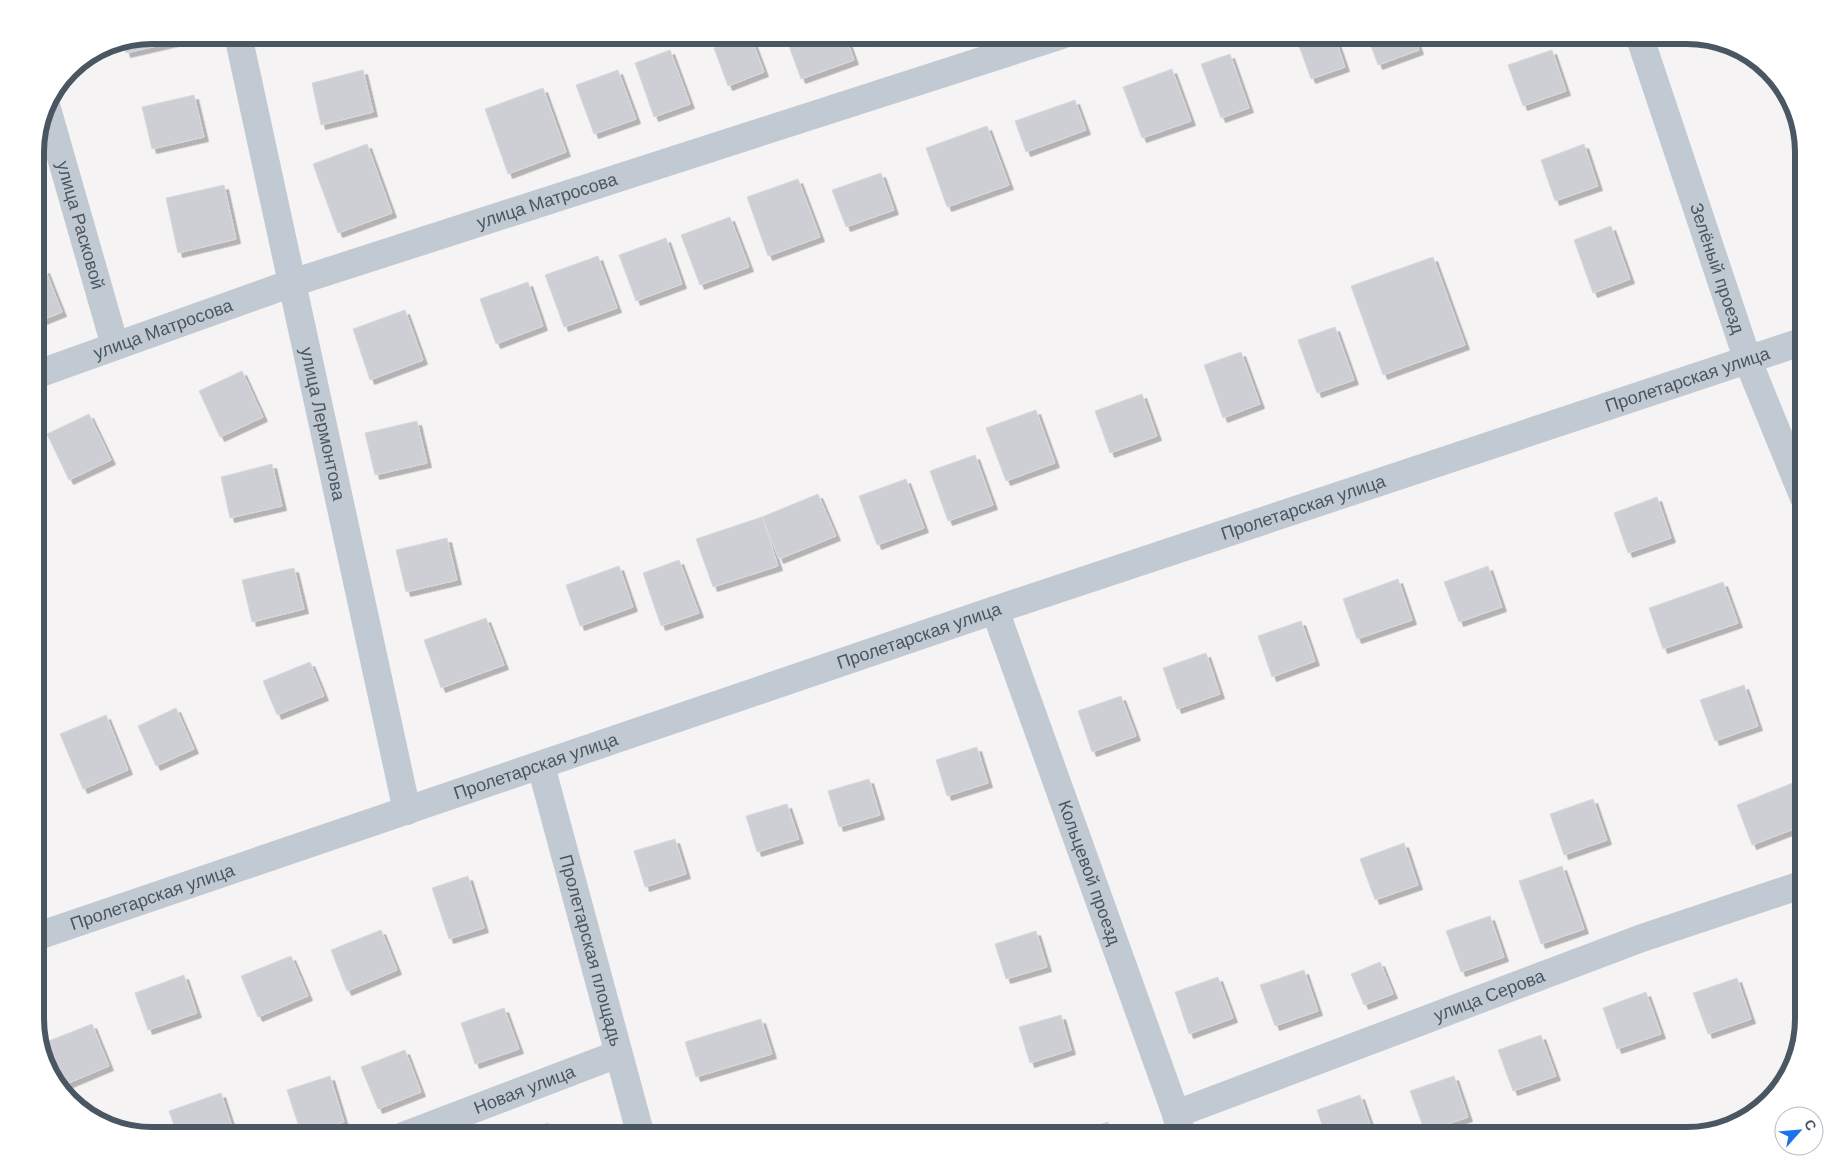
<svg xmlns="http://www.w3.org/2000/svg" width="1839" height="1171" font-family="Arial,sans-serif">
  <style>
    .building { fill: #cdcfd5; stroke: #d7d9de; filter: url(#shadow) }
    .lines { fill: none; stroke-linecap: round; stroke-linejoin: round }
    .minor { stroke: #c1cad2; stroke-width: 28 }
    .labels { text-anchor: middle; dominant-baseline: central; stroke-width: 4; stroke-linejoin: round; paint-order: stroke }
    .street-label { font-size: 18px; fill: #4a5661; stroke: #fff }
    .rim { fill: none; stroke: #4a5661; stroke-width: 6 }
  </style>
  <defs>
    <filter id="shadow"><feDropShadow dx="4.5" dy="4.5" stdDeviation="0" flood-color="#0004"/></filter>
  </defs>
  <rect width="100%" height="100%" fill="#f5f3f3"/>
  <!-- building -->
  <path class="building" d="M152,35H176L178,41L126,53L123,41Z
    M750,35L764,72L728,86L714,48Z
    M785,35H845L854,60L801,79Z
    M868,35H891L870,42Z
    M1295,35H1334L1345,67L1311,79Z
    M1367,35H1414L1419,50L1378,65Z
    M670,50L690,104L654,117L635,63Z
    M1552,50L1566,91L1523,106L1508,65Z
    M1230,54L1249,108L1221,118L1201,64Z
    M1172,69L1191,121L1142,138L1123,87Z
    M363,70L373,112L321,125L312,83Z
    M618,70L636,119L594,134L576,85Z
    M543,88L566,152L508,174L485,109Z
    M194,95L204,137L152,149L142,107Z
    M1075,100L1086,130L1026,152L1015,121Z
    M987,126L1009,185L947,207L926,148Z
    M367,144L392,213L338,233L313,164Z
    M1584,144L1598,186L1555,201L1541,160Z
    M881,173L894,210L846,227L832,190Z
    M798,179L820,237L768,256L747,197Z
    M224,185L236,239L178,253L166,198Z
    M730,217L749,267L700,285L681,235Z
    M1611,226L1630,279L1593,293L1574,240Z
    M666,238L682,284L636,301L619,255Z
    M598,256L617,308L564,327L545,275Z
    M1433,257L1465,345L1383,375L1351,286Z
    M45,269L62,312L35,323V273Z
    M528,282L543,326L496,344L480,299Z
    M405,310L423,360L370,380L353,329Z
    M1335,327L1354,380L1317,393L1298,340Z
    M1241,352L1260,404L1223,418L1204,365Z
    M242,371L263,417L220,437L199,391Z
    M1142,394L1157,436L1110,453L1095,411Z
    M1036,410L1055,463L1006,481L986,428Z
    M89,414L111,460L69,480L47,434Z
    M417,421L427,463L375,475L365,433Z
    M975,455L993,505L948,521L930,471Z
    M272,464L282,506L230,518L221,477Z
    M906,479L924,528L877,545L859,496Z
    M818,494L836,536L779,559L762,517Z
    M1657,497L1671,538L1628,553L1614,513Z
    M762,517L778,566L713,587L696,539Z
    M447,538L457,580L406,592L396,550Z
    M679,560L699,613L661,626L643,573Z
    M619,566L633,607L580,626L566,585Z
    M1488,566L1502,607L1459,622L1444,582Z
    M294,568L304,609L252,622L242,580Z
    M1398,579L1412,620L1357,639L1343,599Z
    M1723,582L1738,623L1663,649L1649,608Z
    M486,618L504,665L441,688L424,640Z
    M1301,621L1315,661L1272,677L1258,636Z
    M1206,653L1220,694L1177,709L1163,668Z
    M310,662L324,696L277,715L263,681Z
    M1744,685L1758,726L1715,741L1700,700Z
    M1121,696L1136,736L1092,752L1078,711Z
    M176,708L194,749L156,766L138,726Z
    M106,715L128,770L83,789L60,734Z
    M977,747L988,783L947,796L936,760Z
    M869,779L880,815L839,827L828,791Z
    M1803,779L1804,825L1752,845L1737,805Z
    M1593,799L1607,840L1564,855L1550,814Z
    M787,804L799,839L757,852L746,816Z
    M675,839L686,874L645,887L634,851Z
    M1404,843L1418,885L1375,900L1360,859Z
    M1562,866L1584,929L1541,944L1519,881Z
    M468,876L484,928L449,939L432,888Z
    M1490,916L1504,957L1461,972L1446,931Z
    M381,930L397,970L347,991L331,950Z
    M1036,931L1047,967L1006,979L995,944Z
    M1804,952V991L1792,956Z
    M291,956L308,996L258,1017L241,976Z
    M1380,962L1393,994L1364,1005L1351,974Z
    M1304,970L1318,1011L1275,1026L1260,985Z
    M184,975L197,1013L148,1030L135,993Z
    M1218,977L1233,1018L1189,1034L1175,992Z
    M1737,978L1751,1019L1708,1034L1693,993Z
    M1646,992L1661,1034L1617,1049L1603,1008Z
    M504,1008L519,1049L475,1064L461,1023Z
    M1061,1015L1071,1050L1030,1063L1019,1027Z
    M761,1019L772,1054L696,1077L685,1042Z
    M92,1024L109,1066L59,1087L51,1078L41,1044Z
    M1541,1035L1556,1076L1513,1091L1498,1050Z
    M405,1050L421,1092L378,1109L361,1067Z
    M330,1076L344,1122L302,1136L287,1090Z
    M1454,1076L1468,1117L1425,1132L1410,1091Z
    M221,1093L235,1136H178L169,1111Z
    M1360,1095L1374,1136H1326L1317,1110Z
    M1108,1122L1112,1136H1067L1066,1135Z
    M548,1123L554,1136H517Z"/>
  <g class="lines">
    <!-- minor -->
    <g class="minor">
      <path id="s1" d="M238,35L407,811"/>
      <path id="s2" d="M1639,35L1748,361L1804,498"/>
      <path id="s3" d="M46,105L115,346"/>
      <path id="s4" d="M35,375L292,283L1062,35"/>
      <path id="s5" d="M995,610L1176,1114L1182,1136"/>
      <path id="s6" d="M541,766L641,1136"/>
      <path id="s7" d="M35,937L995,610L1804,341"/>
      <path id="s8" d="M1176,1114L1642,938L1804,884"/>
      <path id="s9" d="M403,1136L618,1054"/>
    </g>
  </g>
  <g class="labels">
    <!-- street labels -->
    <g class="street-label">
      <text stroke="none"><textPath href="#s4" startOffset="541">улица Матросова</textPath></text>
      <text stroke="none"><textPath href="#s3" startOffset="125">улица Расковой</textPath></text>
      <text stroke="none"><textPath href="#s2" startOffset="246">Зелёный проезд</textPath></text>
      <text stroke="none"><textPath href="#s4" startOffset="136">улица Матросова</textPath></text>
      <text stroke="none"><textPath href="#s7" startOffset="1744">Пролетарская улица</textPath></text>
      <text stroke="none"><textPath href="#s1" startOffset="398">улица Лермонтова</textPath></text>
      <text stroke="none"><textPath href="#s7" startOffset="1339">Пролетарская улица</textPath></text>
      <text stroke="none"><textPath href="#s7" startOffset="934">Пролетарская улица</textPath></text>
      <text stroke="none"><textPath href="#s7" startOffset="529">Пролетарская улица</textPath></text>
      <text stroke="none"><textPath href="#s5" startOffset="279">Кольцевой проезд</textPath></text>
      <text stroke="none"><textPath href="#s7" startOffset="124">Пролетарская улица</textPath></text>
      <text stroke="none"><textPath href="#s6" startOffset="191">Пролетарская площадь</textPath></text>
      <text stroke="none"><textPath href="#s8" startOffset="335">улица Серова</textPath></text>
      <text stroke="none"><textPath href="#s9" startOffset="130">Новая улица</textPath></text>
    </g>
  </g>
  <!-- crop -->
  <path d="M0 0H1839V1171H0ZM152 44H1687A108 108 0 0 1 1795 152V1019A108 108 0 0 1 1687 1127H152A108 108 0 0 1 44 1019V152A108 108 0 0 1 152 44Z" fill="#fff" fill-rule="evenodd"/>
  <path class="rim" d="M152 44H1687A108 108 0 0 1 1795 152V1019A108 108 0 0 1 1687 1127H152A108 108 0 0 1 44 1019V152A108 108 0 0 1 152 44Z"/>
  <!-- north arrow -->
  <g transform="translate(1799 1131) rotate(63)"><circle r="24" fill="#ffffff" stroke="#b7bbc0"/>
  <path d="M0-4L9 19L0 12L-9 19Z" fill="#1a73e8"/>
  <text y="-8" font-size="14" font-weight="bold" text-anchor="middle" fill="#4a5661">С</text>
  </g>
</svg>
